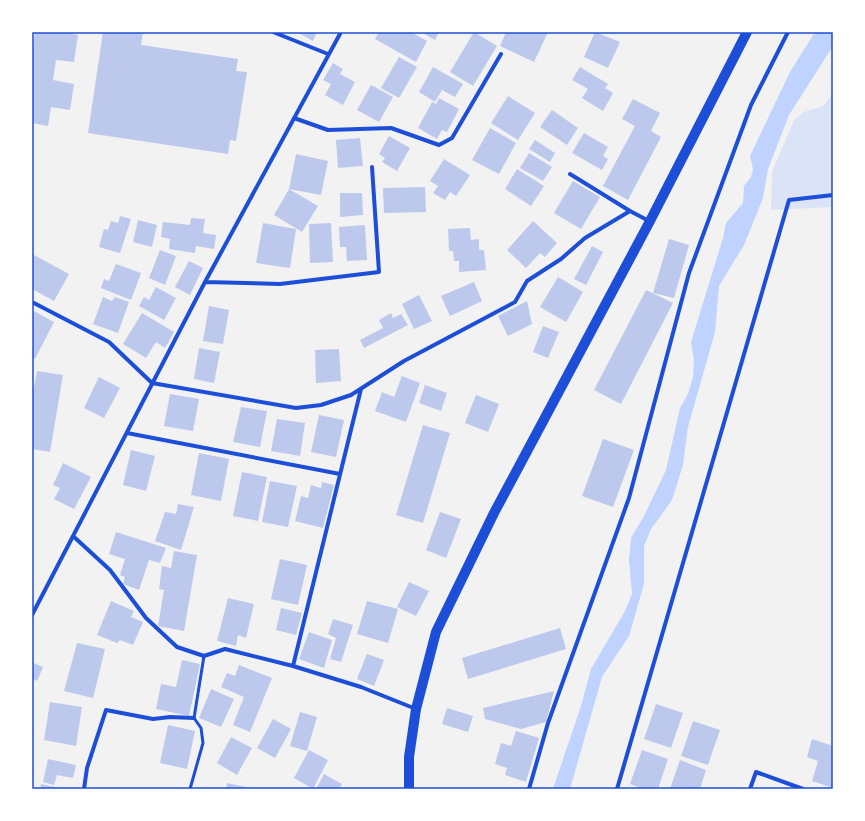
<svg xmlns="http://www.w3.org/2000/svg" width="865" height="821" font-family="'PT Sans Narrow',sans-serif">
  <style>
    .green { fill: #dbe4f7 }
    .water { fill: #bfd3fe }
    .building { fill: #bdc9ec }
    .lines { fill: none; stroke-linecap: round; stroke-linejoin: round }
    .service { stroke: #1d4ed8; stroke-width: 3 }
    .minor { stroke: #1d4ed8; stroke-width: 4 }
    .primary { stroke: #1d4ed8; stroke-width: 10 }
    .neatline { fill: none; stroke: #1d4ed8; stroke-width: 1.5 }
  </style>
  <rect width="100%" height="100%" fill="#f2f2f2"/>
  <!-- green -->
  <path class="green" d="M833,93V207L771,210L772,172L794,120L804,112L823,106Z"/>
  <!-- water -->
  <path class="water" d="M815,32H833V46L789,115L768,169L763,198L744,245L719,286L715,332L688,427L683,465L672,500L651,529L644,546V584L629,636L602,677L570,789H553L581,706L591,669L625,611L632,594L629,560L631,538L644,516L666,470L680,408L688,394L693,377L694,359L691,342L723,238L726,223L743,203L744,186L751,177L753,169L750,156L790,72Z"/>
  <!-- building -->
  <path class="building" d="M35,32H62L78,35L74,62L56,60L53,80L74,84L70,110L51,107L48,126L32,123V54Z
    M103,32H143L141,45L238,59L236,71L247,72L236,141L230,140L228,154L88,133Z
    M297,32H317L313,41Z
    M379,32H411L427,41L416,62L375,39Z
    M421,32H439L435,40Z
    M474,32L497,46L473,86L450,72Z
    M506,32H548L534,62L500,46Z
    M595,32L620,42L608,68L584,57Z
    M399,57L417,67L399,98L381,88Z
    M333,63L343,69L340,74L355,82L343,105L325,95L331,84L323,80Z
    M433,67L463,84L455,97L442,90L435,102L419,92Z
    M580,67L608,84L605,88L613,93L603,111L582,98L588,89L572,80Z
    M371,85L393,97L379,122L357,110Z
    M508,96L535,113L518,140L491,123Z
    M439,98L459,109L447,132L442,130L437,139L418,128L432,102L436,104Z
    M633,99L660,113L651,131L661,137L628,200L603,186L635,126L622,119Z
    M552,110L578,128L567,145L540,127Z
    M490,128L516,143L499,174L472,160Z
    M584,133L608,147L603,156L608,159L602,170L572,153Z
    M389,136L410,148L397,171L382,162L385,158L379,154Z
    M360,138L363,166L338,168L336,140Z
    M535,140L555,153L550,162L529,149Z
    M529,153L552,167L543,181L520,168Z
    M296,154L328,161L321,195L289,189Z
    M444,159L470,175L456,196L450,192L445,200L433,193L438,186L430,181Z
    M517,169L544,186L531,206L505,189Z
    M573,181L600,197L581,229L554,213Z
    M425,187L426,212L384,213L383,188Z
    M289,189L318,206L302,232L274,215Z
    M340,193H362L363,215L340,217Z
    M120,216L131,219L120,253L99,247L104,229L108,230L111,221L118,223Z
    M191,218L205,219L203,233L216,235L214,249L196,246L195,253L169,249L170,239L161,237L163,222L190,225Z
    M138,220L157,225L152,247L133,242Z
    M533,221L557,243L545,257L540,253L526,268L507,250Z
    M263,223L296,229L290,268L256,263Z
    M331,223L333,262L310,263L309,224Z
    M365,225L367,260L347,261L346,247H340L339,227Z
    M470,228L471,240L479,239V250H484L486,270L459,272V261H454L453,251H449L448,229Z
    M669,239L689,245L674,298L653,293Z
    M592,246L603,252L586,285L574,279Z
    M160,250L176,256L165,285L149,278Z
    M32,254L69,274L54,301L32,289Z
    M189,261L203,268L190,295L175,287Z
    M116,264L141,273L131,300L101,288L104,279L109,281Z
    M558,277L583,292L566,322L540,307Z
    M474,282L482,301L450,316L441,296Z
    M156,287L176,298L164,320L139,306L144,297L149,300Z
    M646,290L673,303L621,404L594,390Z
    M419,295L432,321L414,329L402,304Z
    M103,297L112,301L115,297L129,302L118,333L93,324Z
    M527,301L532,324L508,336L498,316Z
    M209,306L229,310L223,344L203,341Z
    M32,310L54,322L35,359L32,357Z
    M142,313L174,332L165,348L156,342L146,358L123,344Z
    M391,313L393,318L401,314L408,325L364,348L360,340L383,328L379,320Z
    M543,326L559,332L548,358L533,352Z
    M199,348L220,352L214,383L194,379Z
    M339,349L341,381L316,383L315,350Z
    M37,371L63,375L50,452L32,449V398Z
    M402,376L420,383L406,422L375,411L382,392L394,397Z
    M99,377L120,388L104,418L84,408Z
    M425,385L447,393L441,411L419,403Z
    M170,394L199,399L193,431L164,426Z
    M476,395L499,404L488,432L465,423Z
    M241,407L267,411L260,447L233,442Z
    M319,415L344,420L336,457L311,452Z
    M277,419L305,423L300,456L271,451Z
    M423,425L450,433L423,523L396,515Z
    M603,439L634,450L613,507L582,496Z
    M131,450L155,456L146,491L123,485Z
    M199,453L229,459L221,501L191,495Z
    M63,463L91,477L74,509L54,499L60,488L53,485Z
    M242,472L267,477L258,521L233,516Z
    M270,481L297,486L288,527L262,522Z
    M322,482L334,485L323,528L295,521L301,496L308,498L311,485L321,488Z
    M178,504L194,507L181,550L155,541L165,512L176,514Z
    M440,512L461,519L446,558L426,550Z
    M116,532L166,548L160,563L149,560L139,590L123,584L125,577L120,575L125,559L109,554Z
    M174,551L197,555L184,631L158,626L164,590L159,589L162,566L171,568Z
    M280,559L307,565L298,605L271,599Z
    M409,582L429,591L416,616L397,607Z
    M228,598L254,604L246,638L238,635L236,646L217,641Z
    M111,601L134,611L131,617L143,622L133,645L120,640L117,643L97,635Z
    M367,601L398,609L388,643L357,634Z
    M281,608L302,613L296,635L276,630Z
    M333,619L353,625L341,662L330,659L336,638L328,634Z
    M560,628L566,649L468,679L462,658Z
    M309,632L332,640L324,668L299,659Z
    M77,643L105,649L93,698L64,691Z
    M367,654L384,660L374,686L357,679Z
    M182,660L200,664L189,716L156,709L161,684L176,687Z
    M34,663L43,667L37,681L32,678V667Z
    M239,665L272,678L250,732L233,725L244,697L221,687L227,673L235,676Z
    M211,689L234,699L221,727L199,718Z
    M554,691L546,722L521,729L485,719L483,708Z
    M50,702L82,707L76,746L44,740Z
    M656,704L683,713L671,748L644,739Z
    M447,708L473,716L468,732L442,724Z
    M300,712L317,717L307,751L290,746Z
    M273,719L291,729L275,758L257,748Z
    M693,721L720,730L708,765L681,756Z
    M168,725L195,731L187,769L160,763Z
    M516,731L539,738L526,782L505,775L507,768L495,764L501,743L511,746Z
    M231,737L252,748L237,775L217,763Z
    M812,739L833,746V788L812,781L818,761L807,757Z
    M309,750L328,760L313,789L294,778Z
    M642,750L668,759L658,789H644L630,784Z
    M48,759L76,765L73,778L57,775L54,785L43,782Z
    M680,760L706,770L700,789H670Z
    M324,774L342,784L339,789H316Z
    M227,783L251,788V789H226Z
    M41,784L59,788V789H40Z"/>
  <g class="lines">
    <!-- service -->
    <path class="service" d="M190,789L203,743L201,728L194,718L204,656"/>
    <!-- minor -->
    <path class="minor" d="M273,32L328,54
      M294,118L328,130L391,128L439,145L452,138L501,54
      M570,174L630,211
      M205,282L280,284L379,272L372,167
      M32,302L109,342L152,383L296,408L321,405L351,395L404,361L515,302L527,281L561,259L585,238L630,211L649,221
      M127,433L340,474
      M73,536L110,570L146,618L177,647L204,656L225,649L293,666L361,687L416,709
      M32,615L205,282L341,32
      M293,666L361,389
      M84,789L87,768L106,710L153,719L170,717L194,718
      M529,789L548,723L629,498L689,273L751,105L788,32
      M617,789L789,200L833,195
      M750,789L756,772L803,789"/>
    <!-- primary -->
    <path class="primary" d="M409,789V757L416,709L436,632L494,513L650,221L747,32"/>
  </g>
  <!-- border -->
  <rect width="865" height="821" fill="none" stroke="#ffffff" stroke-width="66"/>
  <rect x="33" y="33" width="799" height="755" class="neatline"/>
</svg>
